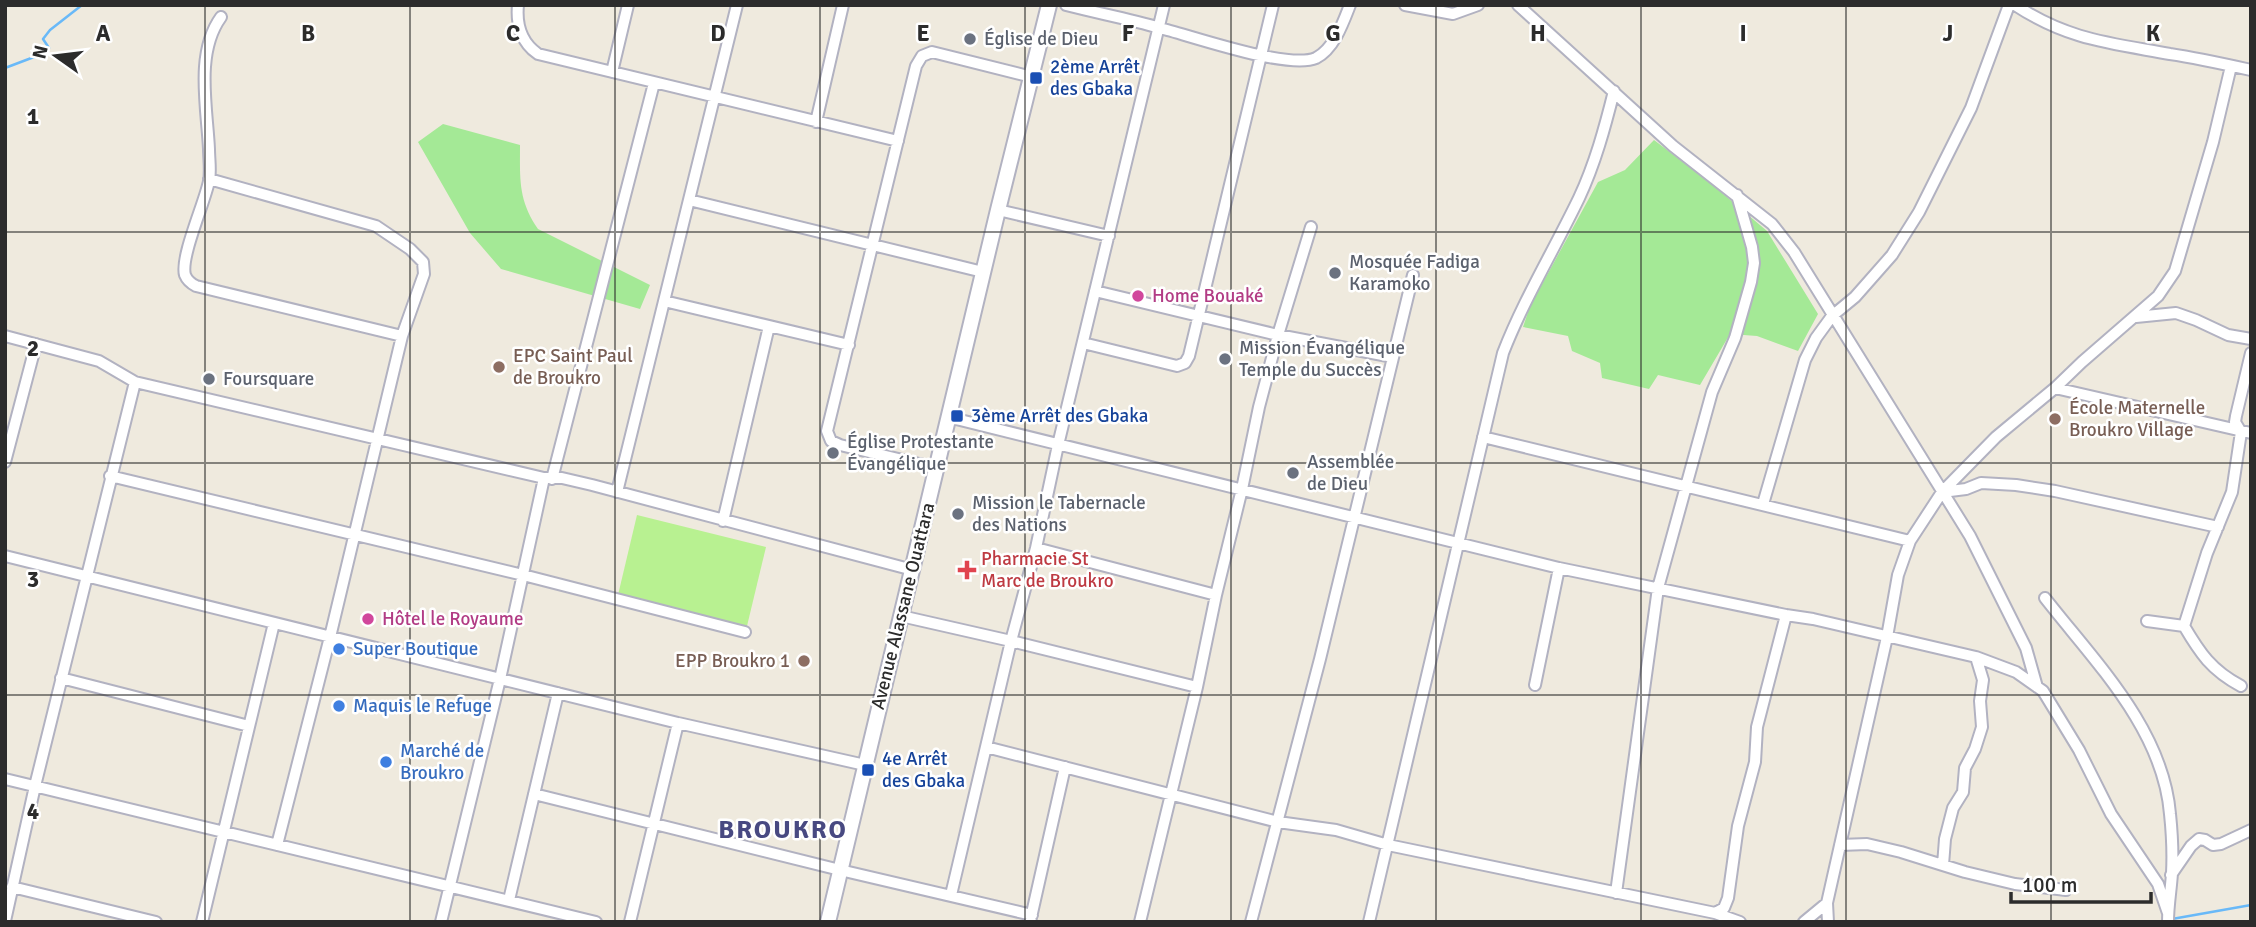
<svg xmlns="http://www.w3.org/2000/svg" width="2256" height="927" font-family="Signika,sans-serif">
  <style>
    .green { fill: #a4e996 }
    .pitch { fill: #b8f191 }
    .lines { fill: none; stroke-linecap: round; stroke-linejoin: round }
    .stream { stroke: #69b9f8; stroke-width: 2.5 }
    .minor-casing { stroke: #b2b2c1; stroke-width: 14 }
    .tertiary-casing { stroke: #b2b2c1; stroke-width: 18 }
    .minor { stroke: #fff; stroke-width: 10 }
    .tertiary { stroke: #fff; stroke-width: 14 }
    .grid { fill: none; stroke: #2c2c2c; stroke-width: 2; stroke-opacity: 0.55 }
    .worship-dot { fill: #6b7280; stroke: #fff; stroke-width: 2.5 }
    .transit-dot { fill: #1a4fb4; stroke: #fff; stroke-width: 2.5 }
    .hotel-dot { fill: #d1479c; stroke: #fff; stroke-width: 2.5 }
    .education-dot { fill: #8d6e63; stroke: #fff; stroke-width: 2.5 }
    .health-dot { fill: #e0444e; stroke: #fff; stroke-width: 2.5 }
    .shop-dot { fill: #3f7fe0; stroke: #fff; stroke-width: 2.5 }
    .labels { text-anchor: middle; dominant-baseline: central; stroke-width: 5; stroke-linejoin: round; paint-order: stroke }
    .worship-label { font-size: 19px; fill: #5b616d; stroke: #fff; text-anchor: start }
    .transit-label { font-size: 19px; fill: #164399; stroke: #fff; text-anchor: start }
    .hotel-label { font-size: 19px; fill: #b23c85; stroke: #fff; text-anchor: start }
    .education-label { font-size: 19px; fill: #785e54; stroke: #fff; text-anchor: start }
    .health-label { font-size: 19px; fill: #be3a42; stroke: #fff; text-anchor: start }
    .street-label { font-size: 19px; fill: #2c2c2c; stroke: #fff }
    .shop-label { font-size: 19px; fill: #366cbe; stroke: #fff; text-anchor: start }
    .district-label { font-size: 26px; font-weight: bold; letter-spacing: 2px; fill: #484981; stroke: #fff }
    .grid-label { font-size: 23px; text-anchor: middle; font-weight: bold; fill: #2c2c2c; stroke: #fff; stroke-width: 5; stroke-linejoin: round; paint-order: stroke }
  </style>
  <rect width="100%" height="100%" fill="#efeade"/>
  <!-- green -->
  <path class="green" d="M443,124L520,145C520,179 518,200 538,229L650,285L640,309L501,269L470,233L418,142Z
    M1654,140L1708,181L1767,231L1818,314L1798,351L1757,336L1730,334L1700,385L1658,375L1649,389L1602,378L1600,363L1572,351L1568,336L1523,327L1530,306L1598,182L1625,170Z"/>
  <!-- pitch -->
  <path class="pitch" d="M637,515L766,547L747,626L618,595Z"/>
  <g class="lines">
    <!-- stream -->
    <path class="stream" d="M5,68L34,57L41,58L49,48L43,39L50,30L82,5
      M2172,919L2251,905"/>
    <!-- minor casing -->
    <g class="minor-casing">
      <path id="minor" d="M518,5C516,25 522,43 538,54L898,141
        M1066,5C1097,13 1129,19 1160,28C1192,36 1288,70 1316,58C1334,49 1343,23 1350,5
        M1405,5L1453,14L1478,5
        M1518,5L1673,146L1772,224L1794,252L1970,536L2026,648L2037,687
        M2015,5C2068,40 2110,43 2170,54C2197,58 2224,64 2251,70
        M221,17C195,53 207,107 209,149C209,159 211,171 209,181C205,202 180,257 185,275C187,280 192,284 196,286L402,336
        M612,72L628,5
        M816,122L843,5
        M209,179L376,226L410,249L423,262L424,274L402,336L330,637L277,845
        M689,200L983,272
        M998,210L1109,236
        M1095,291L1278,335L1393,357
        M664,301L849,345
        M2136,317L2176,313L2196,320L2228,335L2251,339
        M5,336L99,361L135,382L35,786L5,921
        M1083,343L1177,366L1185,363L1189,356L1273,5
        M135,382L544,478H562L592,485L913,570
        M2055,388L2251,433
        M948,417L1559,568L1786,615L1813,619L1976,657L2016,672L2043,691L2079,750L2111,814L2158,884L2168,913
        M1483,437L1910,541
        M5,462L36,344
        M936,468L840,445L831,441L827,431L916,66L922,56L932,52L1032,77
        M110,476L523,575L745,632
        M552,479L654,83
        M617,492L737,5
        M1942,492L1966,489L1981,483L2016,485L2055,491L2218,527
        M1763,504L1805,360L1816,338L1832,316L1855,297L1892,255L1919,212L1971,108L2009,5
        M723,521L769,326
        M1036,548L1216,595
        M5,556L678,723L865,765
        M2045,598C2095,662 2163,729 2170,814C2172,833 2173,854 2172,873C2171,890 2168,905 2168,922
        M901,616L1011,641L1197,687
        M2147,621L2184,626C2200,653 2211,670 2241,686
        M2184,626L2207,553L2232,492L2241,432L2235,422L2236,416L2251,353
        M61,678L249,726
        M1535,685L1559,568
        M986,747L1278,822L1336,830L1388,845L1715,913L1740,922
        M5,779L596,922
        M534,794L840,870L1032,915
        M1840,845L1867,844L1901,852L1965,872L2015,884L2066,890
        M1943,865L1945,839L1953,808L1963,792L1965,768L1975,749L1982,727L1980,701L1983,680L1976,657
        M2171,875L2191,846L2199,839L2205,840L2213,845L2221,844L2251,830
        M12,887L156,922
        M1616,893L1658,588L1712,392L1735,338L1751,282L1754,263L1752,247L1737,195
        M951,895L1011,641L1036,548L1058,445L1164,5
        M509,900L558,693
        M1827,903L1828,922
        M1715,913L1724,908L1728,898L1738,826L1755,762L1757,727L1786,615
        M202,922L274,623
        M441,922L500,679L544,478
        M630,922L678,723
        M1030,922L1065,767
        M1140,922L1197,687L1216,595L1242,489L1259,407L1278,335L1311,227
        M1251,922L1320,659L1413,275
        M1369,922L1503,353C1524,299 1554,250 1579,198C1595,164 1605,127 1614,91
        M1804,922L1827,903L1887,637L1898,575L1910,541L1942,492L1996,437L2055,388L2082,362L2158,296L2175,271L2213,142L2231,66"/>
    </g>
    <!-- tertiary casing -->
    <g class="tertiary-casing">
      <path id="tertiary" d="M828,922L998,210L1049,5"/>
    </g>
    <!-- minor -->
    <use href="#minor" class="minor"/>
    <!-- tertiary -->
    <use href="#tertiary" class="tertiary"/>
  </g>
  <!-- grid -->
  <path class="grid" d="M205,5V922M410,5V922M615,5V922M820,5V922M1025,5V922M1231,5V922M1436,5V922M1641,5V922M1846,5V922M2051,5V922M5,232H2251M5,463H2251M5,695H2251"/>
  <!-- markers -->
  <g class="worship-dot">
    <circle cx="970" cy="39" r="7"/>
    <circle cx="1335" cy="273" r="7"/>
    <circle cx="1225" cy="359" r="7"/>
    <circle cx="209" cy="379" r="7"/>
    <circle cx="833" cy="453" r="7"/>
    <circle cx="1293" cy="473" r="7"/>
    <circle cx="958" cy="514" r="7"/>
  </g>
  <g class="transit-dot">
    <rect x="1029" y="71" width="14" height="14" rx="3.5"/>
    <rect x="950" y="409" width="14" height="14" rx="3.5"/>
    <rect x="861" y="763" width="14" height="14" rx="3.5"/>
  </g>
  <g class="hotel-dot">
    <circle cx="1138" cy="296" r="7"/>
    <circle cx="368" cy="619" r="7"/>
  </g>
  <g class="education-dot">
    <circle cx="499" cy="367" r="7"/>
    <circle cx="2055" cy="419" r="7"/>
    <circle cx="804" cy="661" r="7"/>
  </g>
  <path class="health-dot" d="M963.5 559.5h7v7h7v7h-7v7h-7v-7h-7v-7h7z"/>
  <g class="shop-dot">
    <circle cx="339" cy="649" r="7"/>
    <circle cx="339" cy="706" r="7"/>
    <circle cx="386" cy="762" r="7"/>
  </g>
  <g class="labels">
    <!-- worship labels -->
    <g class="worship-label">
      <text x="984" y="39">Église de Dieu</text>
      <text x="1349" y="262">Mosquée Fadiga<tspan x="1349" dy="22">Karamoko</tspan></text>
      <text x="1239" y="348">Mission Évangélique<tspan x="1239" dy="22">Temple du Succès</tspan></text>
      <text x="223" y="379">Foursquare</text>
      <text x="847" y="442">Église Protestante<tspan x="847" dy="22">Évangélique</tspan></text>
      <text x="1307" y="462">Assemblée<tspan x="1307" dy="22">de Dieu</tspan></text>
      <text x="972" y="503">Mission le Tabernacle<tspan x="972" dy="22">des Nations</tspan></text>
    </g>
    <!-- transit labels -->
    <g class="transit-label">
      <text x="1050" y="67">2ème Arrêt<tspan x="1050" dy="22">des Gbaka</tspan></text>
      <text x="971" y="416">3ème Arrêt des Gbaka</text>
      <text x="882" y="759">4e Arrêt<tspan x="882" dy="22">des Gbaka</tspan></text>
    </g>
    <!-- hotel labels -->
    <g class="hotel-label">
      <text x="1152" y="296">Home Bouaké</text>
      <text x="382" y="619">Hôtel le Royaume</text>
    </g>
    <!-- education labels -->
    <g class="education-label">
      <text x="513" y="356">EPC Saint Paul<tspan x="513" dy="22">de Broukro</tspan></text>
      <text x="2069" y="408">École Maternelle<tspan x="2069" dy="22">Broukro Village</tspan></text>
      <text x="790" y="661" text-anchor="end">EPP Broukro 1</text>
    </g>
    <!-- health labels -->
    <g class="health-label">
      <text x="981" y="559">Pharmacie St<tspan x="981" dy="22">Marc de Broukro</tspan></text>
    </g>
    <!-- street labels -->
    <g class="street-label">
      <text transform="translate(903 606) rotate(-76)">Avenue Alassane Ouattara</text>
    </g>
    <!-- shop labels -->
    <g class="shop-label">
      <text x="353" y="649">Super Boutique</text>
      <text x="353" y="706">Maquis le Refuge</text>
      <text x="400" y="751">Marché de<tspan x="400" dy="22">Broukro</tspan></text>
    </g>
    <!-- district labels -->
    <g class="district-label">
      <text x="783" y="830">BROUKRO</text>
    </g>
  </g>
  <g class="grid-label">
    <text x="103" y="41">A</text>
    <text x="308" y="41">B</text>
    <text x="513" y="41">C</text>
    <text x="718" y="41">D</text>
    <text x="923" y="41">E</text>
    <text x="1128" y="41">F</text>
    <text x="1333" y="41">G</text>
    <text x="1538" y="41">H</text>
    <text x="1743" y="41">I</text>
    <text x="1948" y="41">J</text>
    <text x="2153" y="41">K</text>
    <text x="33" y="124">1</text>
    <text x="33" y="356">2</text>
    <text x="33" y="587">3</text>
    <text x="33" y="819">4</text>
  </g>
  <!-- border -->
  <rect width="2256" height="927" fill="none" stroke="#2c2c2c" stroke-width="14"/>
  <!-- north arrow -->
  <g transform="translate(56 56) rotate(284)" stroke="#ffffff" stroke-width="5" paint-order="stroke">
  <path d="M0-5L12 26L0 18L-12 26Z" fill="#2c2c2c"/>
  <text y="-10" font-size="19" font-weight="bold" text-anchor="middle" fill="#2c2c2c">N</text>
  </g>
  <!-- scale -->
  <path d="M2011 892v10h140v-10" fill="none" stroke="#2c2c2c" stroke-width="3.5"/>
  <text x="2022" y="892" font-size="21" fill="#2c2c2c" stroke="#ffffff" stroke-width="5" paint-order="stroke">100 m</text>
</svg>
